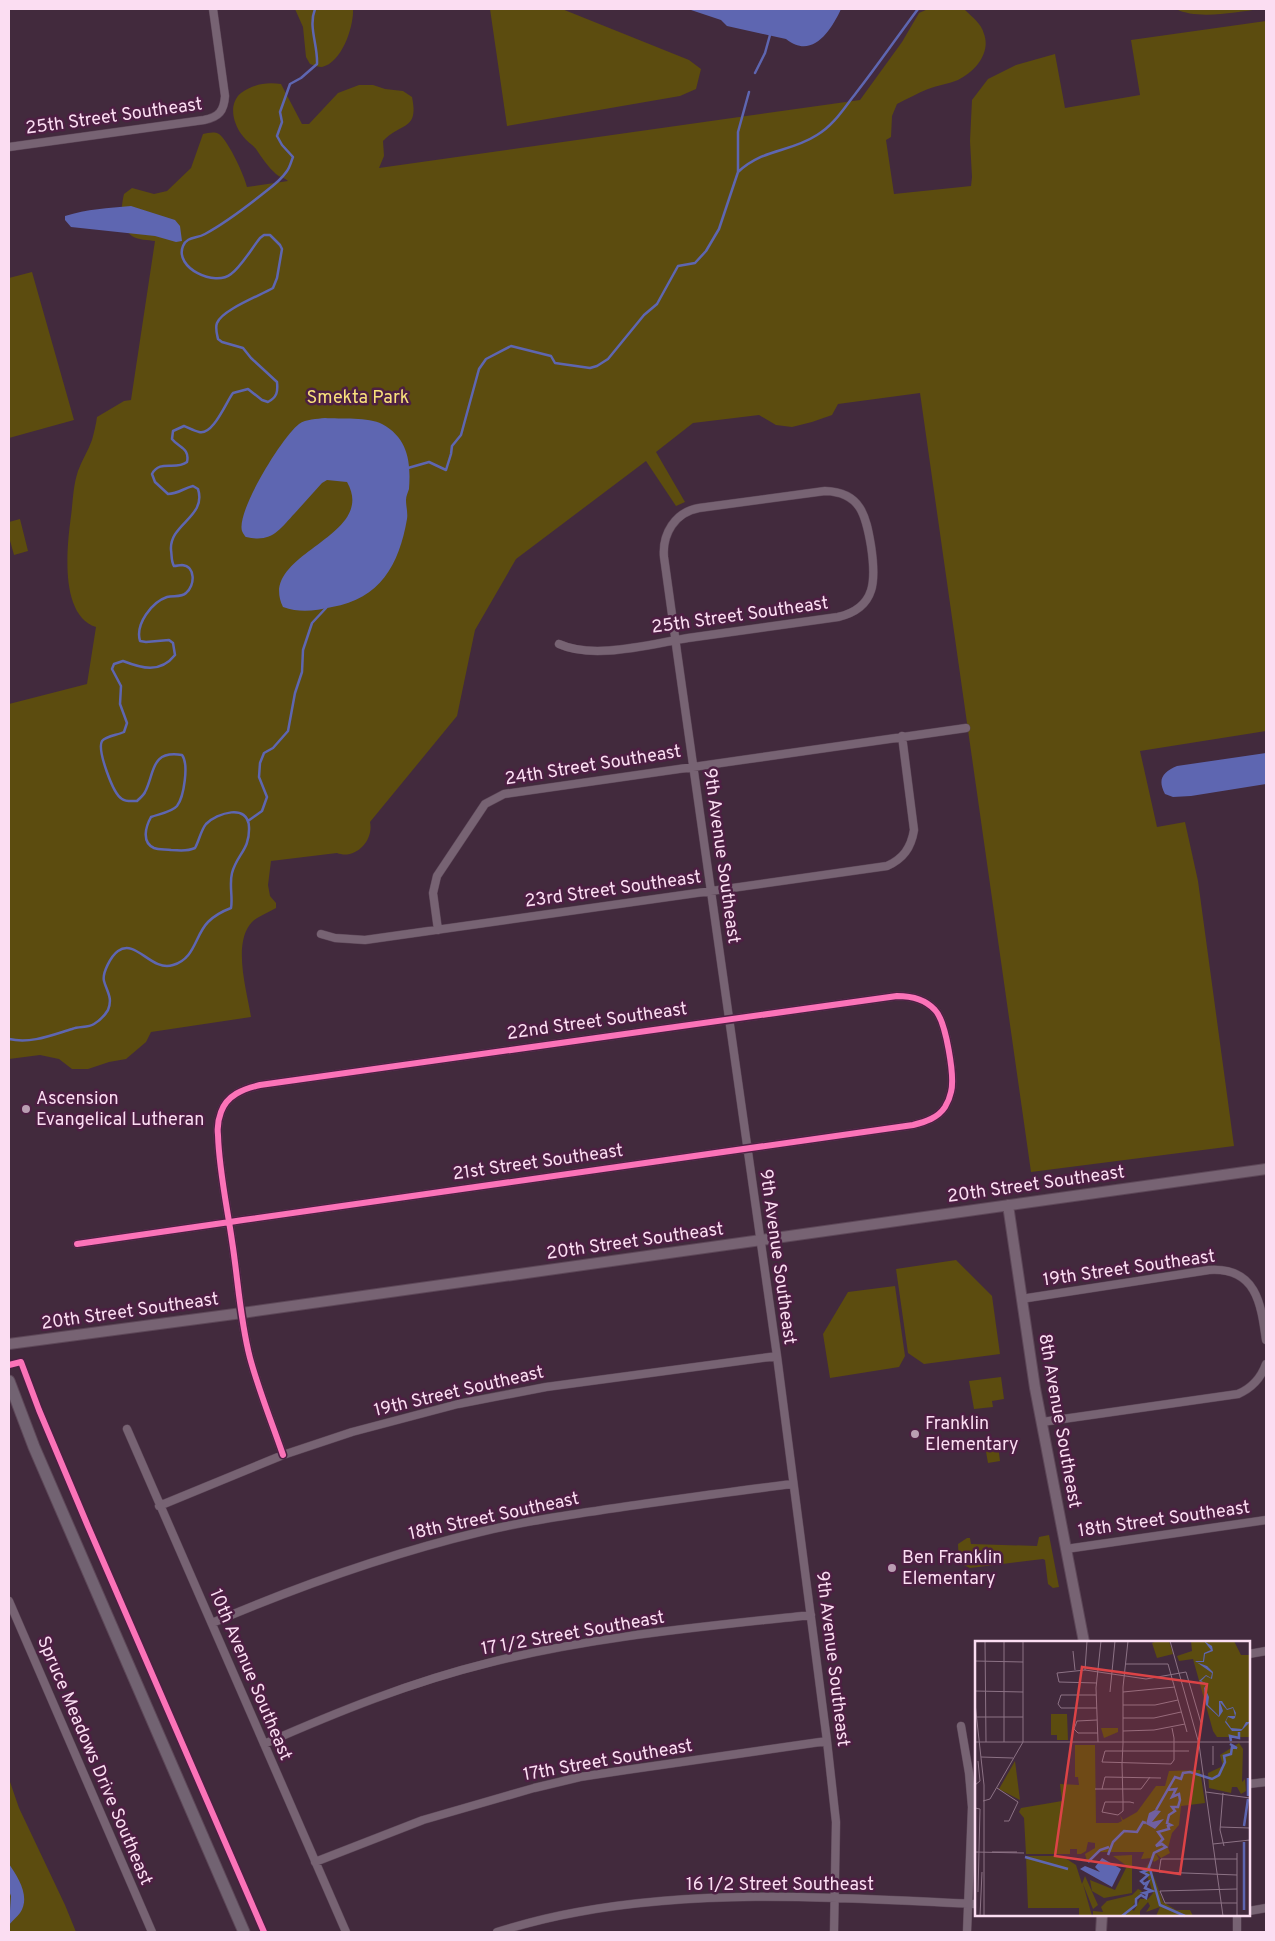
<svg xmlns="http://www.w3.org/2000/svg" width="1275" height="1941" font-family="Overpass,sans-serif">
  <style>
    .green { fill: #5c4c0f }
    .water { fill: #5e66b1 }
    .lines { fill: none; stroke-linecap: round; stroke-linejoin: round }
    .stream { stroke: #5e66b1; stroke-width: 2.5 }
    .minor-casing { stroke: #5d4758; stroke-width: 9 }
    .tertiary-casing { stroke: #5d4758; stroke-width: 12 }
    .secondary-casing { stroke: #5d4758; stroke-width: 13 }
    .minor { stroke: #776373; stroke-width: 8 }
    .tertiary { stroke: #776373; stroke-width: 10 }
    .secondary { stroke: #726372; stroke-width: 11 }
    .cycleway-casing { stroke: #4d1f43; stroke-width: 9 }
    .cycleway { stroke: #fb73b8; stroke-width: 6 }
    .poi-dot { fill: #ba9eb3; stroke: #4d1f43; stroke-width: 2 }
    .labels { text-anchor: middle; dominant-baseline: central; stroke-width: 5; stroke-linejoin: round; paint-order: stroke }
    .street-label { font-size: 18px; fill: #fbddf2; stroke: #4d1f43 }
    .park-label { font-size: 18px; fill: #f9e17c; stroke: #4d1f43 }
    .poi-label { font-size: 18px; fill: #fbddf2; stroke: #4d1f43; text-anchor: start }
    .inset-river { fill: none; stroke: #5e66b1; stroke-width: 2.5 }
    .inset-road { fill: none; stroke: #8c7285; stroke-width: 1 }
    .view { fill: #dc4346; fill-opacity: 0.15; stroke: #dc4346; stroke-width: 2.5 }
    .inset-edge { fill: none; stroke: #fbddf2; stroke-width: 2.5 }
  </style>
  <rect width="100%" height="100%" fill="#422a3d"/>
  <!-- green -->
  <path class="green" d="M295,9H353C354,26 342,63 322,67C318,67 314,65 310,64L306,57L303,27Z
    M490,9H562L689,60L701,69L696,89L680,96L507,126Z
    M928,9L965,10C972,17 981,23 984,34C991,53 975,72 958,80C949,84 938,85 928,89C918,93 907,99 897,104L892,116L891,137L886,140L894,194L971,186L972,177L970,141L972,100L988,79L1016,65L1055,54L1065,108L1140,95L1131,40L1266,21V731L1140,751L1157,827L1185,822L1198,881L1234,1146L1031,1172L920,393L838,404L832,415L812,422L792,427L776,425L759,415L693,423L656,452L685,502L676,506L646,461L516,559L475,630L457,716L370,822C374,841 355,860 337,853L271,861L268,885L270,896L276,903V908C268,913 258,916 252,922C232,943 247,991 251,1017L151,1032L146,1042L126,1059L109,1062L88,1069H72L59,1059L40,1055L9,1059V704L87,684L96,627C59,615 67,546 71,516C73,501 73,486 78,471C82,460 88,451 92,440C94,432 96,425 97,417L124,401L131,400L155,241C149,240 137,240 132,236C119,227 121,206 124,194L132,188L154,194L167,191L191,168L203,134C208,133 214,131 219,134C229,142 244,175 247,187L288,181C285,178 279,177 276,174C268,167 262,158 256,149C252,144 246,141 242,135C233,123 228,104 241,93C254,84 266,82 281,84L302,124H309L338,93L359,85H373L385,89L403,91L412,97C419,131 401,122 383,141L384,156L379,168L860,100L902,42L919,13Z
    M1176,9H1260C1237,12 1197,20 1176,9Z
    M32,272L74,420L9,438V278Z
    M20,519L28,551L14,555L9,537V522Z
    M956,1260L992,1296L1000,1354L924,1364L908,1353L896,1269Z
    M895,1286L905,1356L899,1367L830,1378L823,1334L848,1292Z
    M1001,1377L1004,1399L992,1401L993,1407L974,1409L969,1381Z
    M997,1438L1000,1461L988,1463L984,1440Z
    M1049,1535L1059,1587L1053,1588L1048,1584L1045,1560L1043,1559L970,1568L959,1563L958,1544L967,1538H970L971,1544L1037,1546L1039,1537Z
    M9,1779L19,1808L65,1905L76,1932H9Z"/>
  <!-- water -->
  <path class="water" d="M688,9H841C831,31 812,60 786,39L727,26L721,20Z
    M131,206L175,220L180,226L182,241L176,242L155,236L71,227L65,220V216C87,209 108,208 131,206Z
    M325,418C340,419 369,417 382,424C408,438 411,462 409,489C408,492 406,496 406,500C406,506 408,513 407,519C399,565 380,599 332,607C314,611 300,613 283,607C256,553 379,538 347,482L327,480L322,483C313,493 304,503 295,513C279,530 272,543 246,537C245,537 242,531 242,531C236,511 283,436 299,424C306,419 317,419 325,418Z
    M1266,753V784L1191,796L1173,797L1165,794C1157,779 1163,772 1177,766Z
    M9,1864C18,1877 31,1897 20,1913C17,1917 12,1921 9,1925L11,1896L9,1891Z"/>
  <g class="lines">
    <!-- stream -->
    <path class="stream" d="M755,73L765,53L770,35
      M738,172C764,148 789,153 817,135C834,125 844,108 856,93C878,65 897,37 918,9
      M408,468L429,462L446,470L451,454L452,446L461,435L479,369L486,359L511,346L551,356L555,363L590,368L597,366L608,359L644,315L657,304L678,266L695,263L706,251L719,229L738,172V132L749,92
      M248,821L262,811L267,797L259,777L260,763L264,753L273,748L288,731L295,693L302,672L303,650L312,623L326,608
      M9,1039C31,1044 52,1035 72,1029C79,1026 88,1028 94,1024C99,1021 105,1015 108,1010C113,998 107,992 104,981C102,973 111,956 118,951C136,938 151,972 173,965C195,959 195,935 208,922C214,916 223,911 231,908C233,897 229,885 232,873C237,854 250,850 249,827C248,803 217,813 206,824C201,830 199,841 195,848C186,852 179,850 171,850C166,849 159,850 154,848C141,842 146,826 151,817C159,814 172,812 177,806C184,797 189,764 182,755C150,750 155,773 145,792C144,795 140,798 137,801C132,801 126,802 122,799C113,794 97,750 102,741C106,736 118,735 124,732L127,723L120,704L121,686L112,669L114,664L123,661C141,668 160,674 175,655L173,643L169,640L146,642L140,641C135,624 152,602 167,597C173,595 181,598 186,593C195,586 196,566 182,565C179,565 177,566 174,566C171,561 172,556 171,550C169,524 207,517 198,489L193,486C184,488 178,494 168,494L155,482L152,474C160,459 175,471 187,462C190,448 179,448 172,439L173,431L184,426C189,428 194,431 199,432C213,436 226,402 233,393L248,389L262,400L268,402C277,397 278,392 277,382L251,358L243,348L222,342L218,339C217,334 215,328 217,323C222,310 259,296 273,288L277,278L282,249L280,245L270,235H264L260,238C252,248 241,267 231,274C215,287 174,268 183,246C187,236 197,239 205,234C227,222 245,208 265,192C273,186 281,180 287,171C290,167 291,162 293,157L282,145L277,136L282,122L280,112L290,84L301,78L317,64C318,45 308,27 315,9"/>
    <!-- minor casing -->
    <g class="minor-casing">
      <path id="minor" d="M9,147L204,120C219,117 224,111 225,96L213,9
        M559,644C594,660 650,644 688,638L838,617C877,608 876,579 871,546C866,516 861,492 825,491L699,508C675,512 662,534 664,557L674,629L677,652L777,1356L827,1741L836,1822L834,1932
        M438,930L433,893L437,876L485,804L504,794L966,728
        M321,934L335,938L365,940L887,866C903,859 911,848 914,830L902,736
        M77,1244L230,1222L243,1220L913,1125C925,1122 938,1118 945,1107C948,1102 950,1097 951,1092C955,1077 946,1021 935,1010C925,999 912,996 897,996L260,1085C243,1089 227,1095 221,1112C218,1120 217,1127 218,1135C219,1170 227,1206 232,1241C238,1279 240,1320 250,1358C259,1391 272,1423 283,1455
        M1021,1299L1209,1270C1256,1267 1261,1303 1266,1340
        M1042,1422L1238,1394C1252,1388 1261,1378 1266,1364
        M127,1429L346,1932
        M159,1506L283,1455L352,1432L458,1404L546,1387L777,1356
        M1066,1549L1266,1520
        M9,1601L152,1932
        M212,1623C299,1586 388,1554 480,1532C534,1519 589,1512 643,1504C693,1497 743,1490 793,1484
        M1249,1654L1266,1651
        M961,1726L969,1773L972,1807L967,1932
        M264,1744C337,1712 411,1682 488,1663C594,1636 703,1627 811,1615
        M1249,1784L1266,1782
        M315,1862L423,1820L534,1788L580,1777L626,1770L827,1741
        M1249,1911L1266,1908
        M1237,1915V1932
        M497,1932C523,1924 550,1917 578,1912C709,1888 843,1898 976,1904"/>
    </g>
    <!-- tertiary casing -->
    <g class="tertiary-casing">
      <path id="tertiary" d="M1008,1205L1035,1388L1084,1642
        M9,1344L242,1313L1266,1169
        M1101,1932L1102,1915"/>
    </g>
    <!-- secondary casing -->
    <g class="secondary-casing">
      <path id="secondary" d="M9,1381L34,1447L244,1932"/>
    </g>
    <!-- minor -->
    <use href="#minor" class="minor"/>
    <!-- tertiary -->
    <use href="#tertiary" class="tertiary"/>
    <!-- secondary -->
    <use href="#secondary" class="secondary"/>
    <!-- cycleway casing -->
    <g class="cycleway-casing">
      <path id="cycleway" d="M77,1244L230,1222L243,1220L913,1125C925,1122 938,1118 945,1107C948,1102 950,1097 951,1092C955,1077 946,1021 935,1010C925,999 912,996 897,996L260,1085C243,1089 227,1095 221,1112C218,1120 217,1127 218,1135C219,1170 227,1206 232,1241C238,1279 240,1320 250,1358C259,1391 272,1423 283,1455
        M9,1365L21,1362L39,1410L87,1524L264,1932"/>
    </g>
    <!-- cycleway -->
    <use href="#cycleway" class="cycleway"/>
  </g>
  <!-- markers -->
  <g class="poi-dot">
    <circle cx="26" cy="1109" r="5"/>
    <circle cx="915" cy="1434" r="5"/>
    <circle cx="892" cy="1568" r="5"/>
  </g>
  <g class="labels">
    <!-- street labels -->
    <g class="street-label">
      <text transform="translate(114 117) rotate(-8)">25th Street Southeast</text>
      <text transform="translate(740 616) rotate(-8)">25th Street Southeast</text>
      <text transform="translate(593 766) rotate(-9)">24th Street Southeast</text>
      <text transform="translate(721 856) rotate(82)">9th Avenue Southeast</text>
      <text transform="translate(613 890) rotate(-8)">23rd Street Southeast</text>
      <text transform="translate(597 1022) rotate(-8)">22nd Street Southeast</text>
      <text transform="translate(538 1163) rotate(-8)">21st Street Southeast</text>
      <text transform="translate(1036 1185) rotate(-8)">20th Street Southeast</text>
      <text transform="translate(635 1242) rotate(-8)">20th Street Southeast</text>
      <text transform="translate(777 1257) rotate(82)">9th Avenue Southeast</text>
      <text transform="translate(1129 1269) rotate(-8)">19th Street Southeast</text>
      <text transform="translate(130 1312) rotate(-8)">20th Street Southeast</text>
      <text transform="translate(459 1392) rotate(-13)">19th Street Southeast</text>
      <text transform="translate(1059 1421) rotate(80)">8th Avenue Southeast</text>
      <text transform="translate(494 1517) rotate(-12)">18th Street Southeast</text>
      <text transform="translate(1164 1520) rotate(-8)">18th Street Southeast</text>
      <text transform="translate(573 1634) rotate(-10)">17 1/2 Street Southeast</text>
      <text transform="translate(832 1659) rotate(83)">9th Avenue Southeast</text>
      <text transform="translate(250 1675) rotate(67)">10th Avenue Southeast</text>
      <text transform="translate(94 1761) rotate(67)">Spruce Meadows Drive Southeast</text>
      <text transform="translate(608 1761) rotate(-10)">17th Street Southeast</text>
      <text x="780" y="1885">16 1/2 Street Southeast</text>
    </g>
    <!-- park labels -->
    <g class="park-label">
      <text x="358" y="398">Smekta Park</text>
    </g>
    <!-- poi labels -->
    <g class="poi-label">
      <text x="36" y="1099">Ascension<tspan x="36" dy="21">Evangelical Lutheran</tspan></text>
      <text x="925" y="1424">Franklin<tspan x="925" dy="21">Elementary</tspan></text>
      <text x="902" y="1558">Ben Franklin<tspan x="902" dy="21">Elementary</tspan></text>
    </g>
  </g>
  <!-- overview -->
  <g transform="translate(975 1641)">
    <rect width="275" height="275" fill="#422a3d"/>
    <path d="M182,0H194L198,13L182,17L177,2ZM216,0H259L266,14H275V96H242L238,90L218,18L204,20L202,15L217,10ZM76,73H92L93,99H82V94H76ZM126,87H143V91L129,97ZM264,102L268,108L267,141L270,138L271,150L266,153L262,146H257L256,152L234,147L233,132L248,125L245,114ZM100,104H120L121,182H143L147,180L145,174L148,179L162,171L181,145H190L194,130L225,129L230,162L206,165L204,184L197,192L193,207L195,212L186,217L180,211L184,218L179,221L177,217L166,218L169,211H122L112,220L110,213L120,207V202L113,201L111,210L106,213H102V208H95V213H51L49,177L44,171L46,167L87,160L85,143L104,144L103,136H100ZM40,120L45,159L24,148ZM157,214V252L129,257L117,250L115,239L140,249L152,225L138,215ZM51,215H87L101,224L107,243L110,235L123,264L118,268L108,243L117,275H104V267H53ZM174,222L188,261L201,269H215L218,275H181L185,266L171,271L175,265L173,261L165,270V275H118V270L128,271L126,266L132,260L157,254L163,248L167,250L156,268L159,270L165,258H173L178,252L170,228Z" fill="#5c4c0f"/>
    <path d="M229,0L237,5L238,10L230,13L229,21H221L232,25L238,31L237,38L231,35L226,40L233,43L230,47L234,56L233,64L244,75V60H247L252,68L258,66L261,72L260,77L258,78L253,76L251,80L256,87L267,88L271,81H275L266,90H257L250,81L253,75H260L258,67L252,69L245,61L248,70L244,76L231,64L229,47L232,43L224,40L231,34L236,37L237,32L220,20H228L229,12L236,9ZM180,169L186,170L177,181L189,178L180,188L171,183L174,172ZM127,217L146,228L137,246L105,228L110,225L125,231L120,226Z" fill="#5e66b1"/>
    <path class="inset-river" d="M256,100L255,95L264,97V91M273,137V155M181,169L200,136L206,138L208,132L215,131L237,138L244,134L250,121L249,115L256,113L257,106L262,107L255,103M269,185L273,158M133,214L138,201L149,190L162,191L168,181L171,182M50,216L93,228M113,221L125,209L134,206M175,228L185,264L210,275M269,269V201M147,275L161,264V258L166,254L171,257L172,253L169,252L177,250L170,247L173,241L169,243L166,240L173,234L167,231L173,229L179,212L191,206L187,203L181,205L188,198L183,191L194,188L193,185L196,184L192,182L194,174L200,170L197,166H203L205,159L204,153L197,156L201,148L192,149"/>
    <path class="inset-road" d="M10,0L11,101M29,0V101M153,0L148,46V103L147,123L148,160V170L143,174L127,171L130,161H155L159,162M195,0L224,103L248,275M98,10L100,29M0,20L48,21M151,23H193L212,91M110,29L112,0M122,42L84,41L82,32L110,29L171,38L211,31L226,82M0,50L48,51M135,51L140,0M148,51L200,46M121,54H86L83,63L86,67H122M0,62L9,144V275M148,64H180L203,59M2,76H48M148,77H179L206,71M122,79L102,80L99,88L103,92H123M197,87L199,97V119L196,123L127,121L130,110H214M148,90L179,89L210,83M0,101H275M123,101L121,47L126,0M238,105V124M6,116L38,117M0,144L5,140L3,120M22,147L43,161L34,180H29M120,148H166L175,136M127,148L130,136L186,137M231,151L275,157M248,152L245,189L249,205M8,160L15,158L48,101V0M0,167L5,168L3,251M245,186L275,187M238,203L275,199M0,211L49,212M17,211H42M262,212V275M262,218H186L184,231L262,234M262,248L185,250L190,262H262M5,275L7,231"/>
    <path class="view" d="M107,26L232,43L205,233L80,215Z"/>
    <rect width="275" height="275" class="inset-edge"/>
  </g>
  <!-- border -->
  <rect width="1275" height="1941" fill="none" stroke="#fbddf2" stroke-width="20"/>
</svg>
